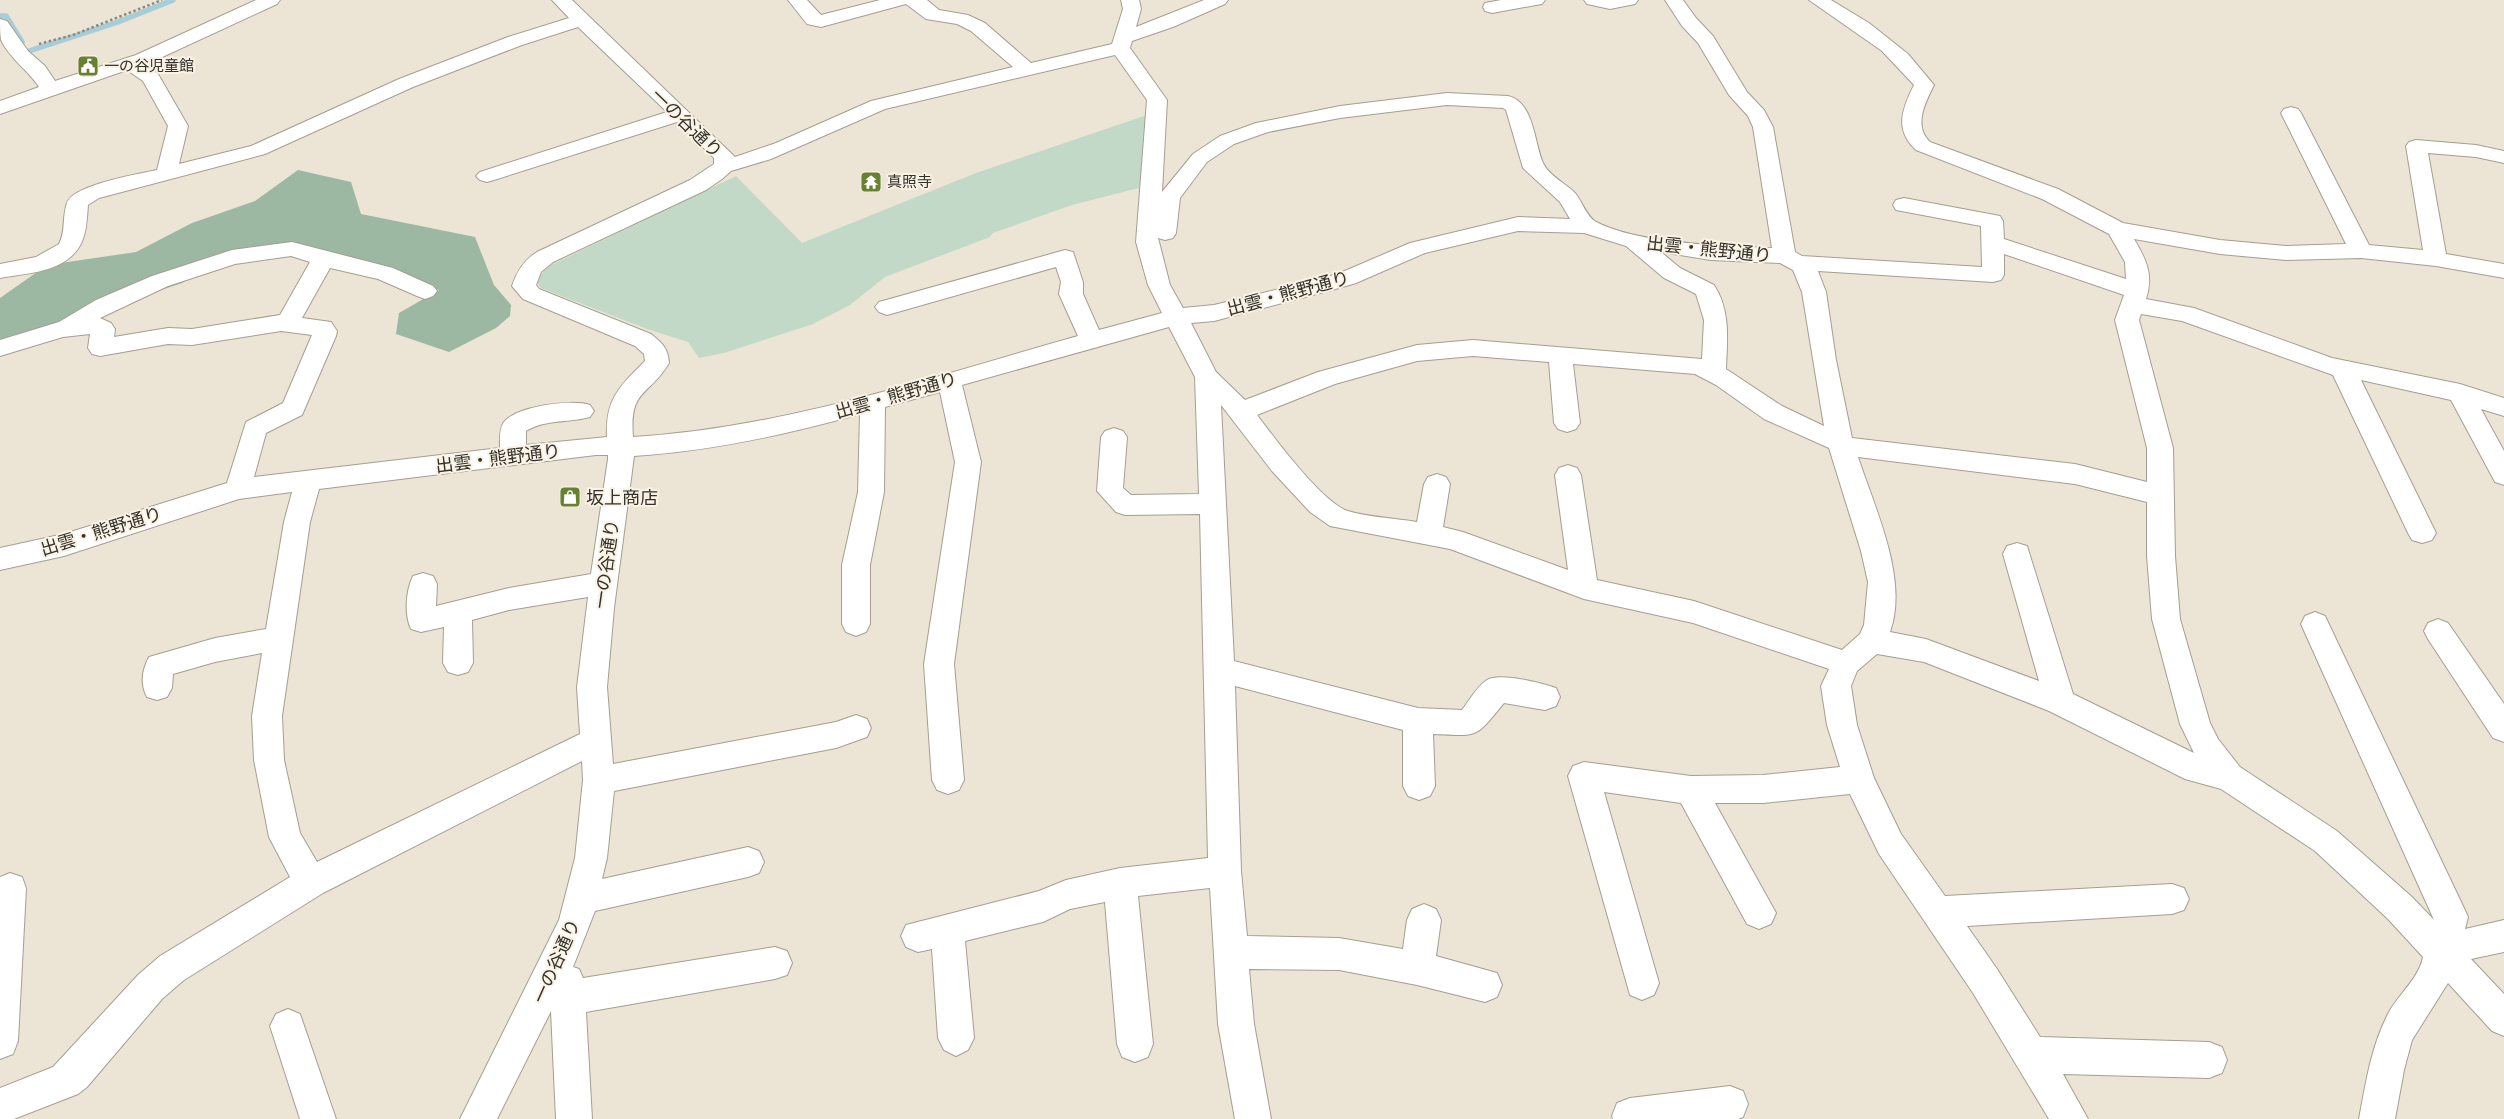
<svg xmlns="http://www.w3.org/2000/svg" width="2504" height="1119" font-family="'Roboto Condensed','Noto Sans JP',sans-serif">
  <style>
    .green { fill: #c1d9c6 }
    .forest { fill: #9cb8a2 }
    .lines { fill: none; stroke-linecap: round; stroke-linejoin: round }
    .stream { stroke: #a7cdd8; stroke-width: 5.5 }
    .minor-casing { stroke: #a59e91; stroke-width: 2 }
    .path { stroke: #8c887e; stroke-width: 2.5; stroke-dasharray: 2.5 2.5; stroke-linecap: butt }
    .minor { fill: #fff; fill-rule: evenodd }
    .labels { text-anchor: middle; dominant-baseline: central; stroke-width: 4; stroke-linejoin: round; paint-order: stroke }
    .far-poi-label { font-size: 15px; fill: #33312b; stroke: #faf2e4; text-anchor: start }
    .street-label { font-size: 18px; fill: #33312b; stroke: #faf2e4 }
    .poi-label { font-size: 18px; fill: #33312b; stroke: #faf2e4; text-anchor: start }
  </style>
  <rect width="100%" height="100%" fill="#ece5d6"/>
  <!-- green -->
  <path class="green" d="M1150,114L1139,188L1072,205L993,233L990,237L885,277L850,305L813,324L724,353L699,358L688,342L647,329L541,288L536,280L549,266L736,176L802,243L976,173Z"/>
  <!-- forest -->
  <path class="forest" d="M298,170L351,182L361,214L475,237L494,285L511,305L510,316L496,328L449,352L396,334L399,313L439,290L287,242L239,249L182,283L0,344V298L47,265L136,252L192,223L255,201Z"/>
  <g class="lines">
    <!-- stream -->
    <path class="stream" d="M0,16H6L22,42
      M29,51L118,22L173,0"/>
    <!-- minor casing -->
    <g class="minor-casing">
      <path id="minor" d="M256,0H280L277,4L145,65L158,74L188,126L179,164L251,146L399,79L508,37L569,18L552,0H572L735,157L776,143L871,101L1013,67L971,31L957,24L926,19L906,4L821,27L807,24L788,0H807L821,15L880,0H927L939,10L968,15L985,23L1031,63L1112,44L1123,9L1121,0H1139L1141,9L1136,27L1204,0H1228L1225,4L1173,27L1132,41L1130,48L1167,100L1162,192L1193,154L1220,136L1256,123L1340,106L1447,93L1508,96C1534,102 1534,142 1543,163C1549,176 1567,184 1576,194C1582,202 1587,217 1596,222C1639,244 1723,246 1772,248L1753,127L1748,116L1729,95L1698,43L1682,26L1665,0H1683L1696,18L1713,36L1747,92L1764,110L1773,127L1795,252L1802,256L1982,267L1981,226L1896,210L1893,205L1896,200L1904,198L2000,216L2003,221L2004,239L2126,279L2125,262L2109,234L2042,199L1916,150C1894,130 1902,109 1914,85L1882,51L1809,0H1831L1869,23L1908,54L1934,85C1925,103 1913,126 1930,142L2058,189L2123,223L2220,240L2286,246L2346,244L2281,113L2284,109L2291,107L2298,109L2301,113L2369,245L2423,250L2406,146L2409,142L2416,140L2476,145L2504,151V163L2476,157L2428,153L2446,254L2504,264V278L2436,266L2361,258L2286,260L2220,254L2134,239C2146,259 2154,275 2146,299L2194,308L2332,358L2460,384L2504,398V416L2481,409L2504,451V485L2495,482L2451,400L2361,380L2436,533L2432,540L2422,543L2412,540L2408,533L2333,375L2182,321L2141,314L2139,320L2173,448L2175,556L2180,619L2210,723L2218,739L2240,767L2337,831L2412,897L2434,920L2301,624L2305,616L2315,612L2325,616L2463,906L2468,917L2465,929L2504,920V952L2471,959L2504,994V1036L2492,1031L2448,983L2412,1040L2404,1070L2395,1119H2359C2366,1082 2371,1046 2389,1012C2399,994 2419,978 2423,957L2388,919L2315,851L2221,789L2185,779L2049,711L1924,662L1877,654L1857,671L1851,686L1857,725L1874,778L1901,834L1945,896L2172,884L2184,888L2189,899L2184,910L2172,914L1967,926L1997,969L2040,1037L2209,1042L2222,1047L2227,1060L2222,1073L2209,1078L2063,1074L2088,1119H2049L1973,993L1879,854L1850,794L1763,803H1715L1776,913L1771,924L1759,929L1747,924L1681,803L1604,792L1659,983L1654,995L1642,1000L1630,995L1568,776L1573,766L1584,762L1691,776L1763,775L1840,767L1827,725L1821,686L1829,669L1693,623L1584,599L1450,549L1330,526L1310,512L1272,471L1221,405L1234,661L1418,708L1462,710C1469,701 1477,686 1487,680C1499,672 1542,683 1556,688L1560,697L1556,706L1545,710L1504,703C1474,739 1480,736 1433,734L1435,786L1430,796L1419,800L1408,796L1403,786V730L1235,686L1241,871L1247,936L1339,938L1403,949L1407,920L1412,909L1424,904L1436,909L1441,920L1436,956L1497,973L1502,985L1497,997L1485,1002L1417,985L1339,970L1249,969L1254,1024L1271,1119H1235L1218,1024L1210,888L1138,896L1153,1044L1148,1057L1135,1062L1122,1057L1117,1044L1105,902L1070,909L1043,922L965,941L974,1038L968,1050L956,1056L944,1050L938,1038L932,949L918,952L906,947L901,936L906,925L1039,891L1066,880L1120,868L1208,858L1200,514L1125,515L1116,512L1097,491L1101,437L1105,431L1114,428L1123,431L1127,437L1123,488L1131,495L1199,494L1195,377L1169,327L962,385L981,462L954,664L964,780L959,790L948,794L937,790L932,780L924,664L955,462L940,392L885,407L884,492L870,565V624L866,632L856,636L846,632L842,624V565L858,492L860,414C785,435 711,451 634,456L614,608L607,687L613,764L836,722L856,715L867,719L871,728L867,737L836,748L614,791L607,858L602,879L748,847L759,851L764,862L759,873L748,877L595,911L573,967L579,969L583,978L775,947L787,951L792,963L787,975L775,979L586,1012L592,1119H556L551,1011L497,1119H460L559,920L575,858L583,780L582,761L323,893L184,980L162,999L87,1087L78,1094L14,1119H0V1088L53,1067L138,975L160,956L290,877L269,837L254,760L252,716L262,653L215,662L173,674L172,688L167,697L157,700L147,697C140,684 142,670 149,657L215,638L266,629L284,522L292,492L239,499L64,556L0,570V548L64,534L227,483L246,422L283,403L312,335L281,331L192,345L168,344L100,356L92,354L88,348L90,334L63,337L0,356V340L59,322L96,300L152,276L232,250L292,242L393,268L433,286L437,291L433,296L425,299L417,296L378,279L330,268L302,318L331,322L337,331L336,336L302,415L266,433L254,477L500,448C500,440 499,428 504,422C517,406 572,399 590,405L594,411L590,417C569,423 545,419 526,431V445L607,437C605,399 620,386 645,361L644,354L635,346L523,299L512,286C517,271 524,260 537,252L690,180L714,164V158L677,122L494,180L487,182L480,180L476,176L480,172L667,112L578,27L522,45L413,87L265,154L99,198L88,205C87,216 87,228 83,239C71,272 29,273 0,278V264L36,257L59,244C66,231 62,216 67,203C73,185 138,174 157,170L168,126L143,81L127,70L0,114V101L39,87C28,70 9,58 1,40C0,34 0,25 0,19L7,21L28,51L45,66L55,81L136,55ZM1115,55L1147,100L1136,242L1148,285L1162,313L1099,330L1083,294V282L1073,252L1065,250L879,302L875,307L879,312L887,315L1056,267L1061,282L1059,294L1078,336C932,377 785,428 633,437C629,388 649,397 669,363C668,348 663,344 651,334L539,289L536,285L541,272L553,262L706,190L722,179L731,171L771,159L885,109ZM1447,105L1503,108L1506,110L1523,168L1560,202L1570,219L1518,217L1410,243L1340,273L1320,279L1214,305L1183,308L1170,285L1158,238L1165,240L1173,238L1176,233L1180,198L1207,162L1234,144L1268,132L1340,118ZM1518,231L1584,233L1626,246L1664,278L1696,294L1704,320L1702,359L1473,340L1417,345L1318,372L1245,400L1216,372L1191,323L1214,321L1332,290L1356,283L1425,253ZM1661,252L1711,260L1780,263L1793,270L1802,292L1824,426L1782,406L1726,369C1727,340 1731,311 1714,285L1680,268ZM2004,254L2124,295L2115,320L2147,448V482L2075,464L1852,438L1836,360L1826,292L1818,271L1993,282L2001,280L2004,275ZM291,256L310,262L280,315L192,329L168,328L114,337L115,329L111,323L100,318L168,286L235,264ZM1473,356L1549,362L1554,423L1558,429L1567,432L1576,429L1580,423L1573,364L1695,374L1716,385L1764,419L1829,448L1861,551L1868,582L1864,625L1860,634L1842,650L1694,601L1597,580L1581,475L1577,468L1568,465L1559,468L1555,475L1568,570L1463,532L1443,527L1450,484L1446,477L1437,474L1428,477L1424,484L1417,522C1400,519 1359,516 1345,510C1318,497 1276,440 1257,415L1335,384L1417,361ZM596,455H608V459L591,574L509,588L436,606L437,584L433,576L423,573L413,576C406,590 404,615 411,629L421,632L444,627L443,663L448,672L458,675L468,672L473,663L472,620L509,610L588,597L577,687L580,734L317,862L300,833L284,760L282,716L310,522L319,489ZM1858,457L2075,484L2147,502V556L2152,619L2180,724L2194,753L2073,694L2027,546L2017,543L2007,546L2003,554L2039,681L1926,639L1890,632C1909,579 1875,509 1858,457Z
        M1501,0H1545L1542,4L1536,5L1492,13L1485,11L1483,7L1485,3Z
        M1584,0H1638L1635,4L1610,9L1587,4Z
        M2438,619L2448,623L2504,704V742L2493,738L2428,639L2424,631L2428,623Z
        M10,873L22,877L26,888L18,1041L13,1054L0,1059V877Z
        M288,1009L300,1014L336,1119H300L270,1026L276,1014Z
        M1730,1086L1743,1091L1748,1104L1743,1117L1738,1119H1613L1612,1116L1617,1103L1630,1098Z"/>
    </g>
    <!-- path -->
    <path class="path" d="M39,44L73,35L162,0"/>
    <!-- minor -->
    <use href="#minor" class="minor"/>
  </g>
  <!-- icons -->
  <defs>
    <g id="civic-square" transform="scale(1.125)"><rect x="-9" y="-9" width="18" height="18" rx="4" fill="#688032" stroke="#faf2e4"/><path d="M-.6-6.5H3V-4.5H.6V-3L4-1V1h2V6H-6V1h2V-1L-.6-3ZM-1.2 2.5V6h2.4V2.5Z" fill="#fff"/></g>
    <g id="temple-square" transform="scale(1.125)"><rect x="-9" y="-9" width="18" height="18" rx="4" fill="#688032" stroke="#faf2e4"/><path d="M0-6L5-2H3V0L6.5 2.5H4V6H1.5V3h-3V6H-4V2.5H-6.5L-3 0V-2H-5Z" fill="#fff"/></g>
    <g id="shop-square" transform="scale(1.125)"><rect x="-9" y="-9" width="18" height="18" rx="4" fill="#688032" stroke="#faf2e4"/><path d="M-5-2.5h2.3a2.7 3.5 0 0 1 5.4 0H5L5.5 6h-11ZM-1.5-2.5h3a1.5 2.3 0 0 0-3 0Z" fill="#fff"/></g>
  </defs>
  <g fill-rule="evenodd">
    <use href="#civic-square" x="88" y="66"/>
    <use href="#temple-square" x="871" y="182"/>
    <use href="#shop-square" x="570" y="497"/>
  </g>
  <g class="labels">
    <!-- far-poi labels -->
    <g class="far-poi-label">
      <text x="104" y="66">一の谷児童館</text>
      <text x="887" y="182">真照寺</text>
    </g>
    <!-- street labels -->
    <g class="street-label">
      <text transform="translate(687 123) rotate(44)">一の谷通り</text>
      <text transform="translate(1709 249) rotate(6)">出雲・熊野通り</text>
      <text transform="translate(1288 293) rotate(-15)">出雲・熊野通り</text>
      <text transform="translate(896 395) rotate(-16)">出雲・熊野通り</text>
      <text transform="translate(498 458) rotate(-7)">出雲・熊野通り</text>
      <text transform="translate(101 531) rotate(-17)">出雲・熊野通り</text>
      <text transform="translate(606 564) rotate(-82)">一の谷通り</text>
      <text transform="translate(556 961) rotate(-66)">一の谷通り</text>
    </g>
    <!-- poi labels -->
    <g class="poi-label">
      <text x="586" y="497">坂上商店</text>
    </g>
  </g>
</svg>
